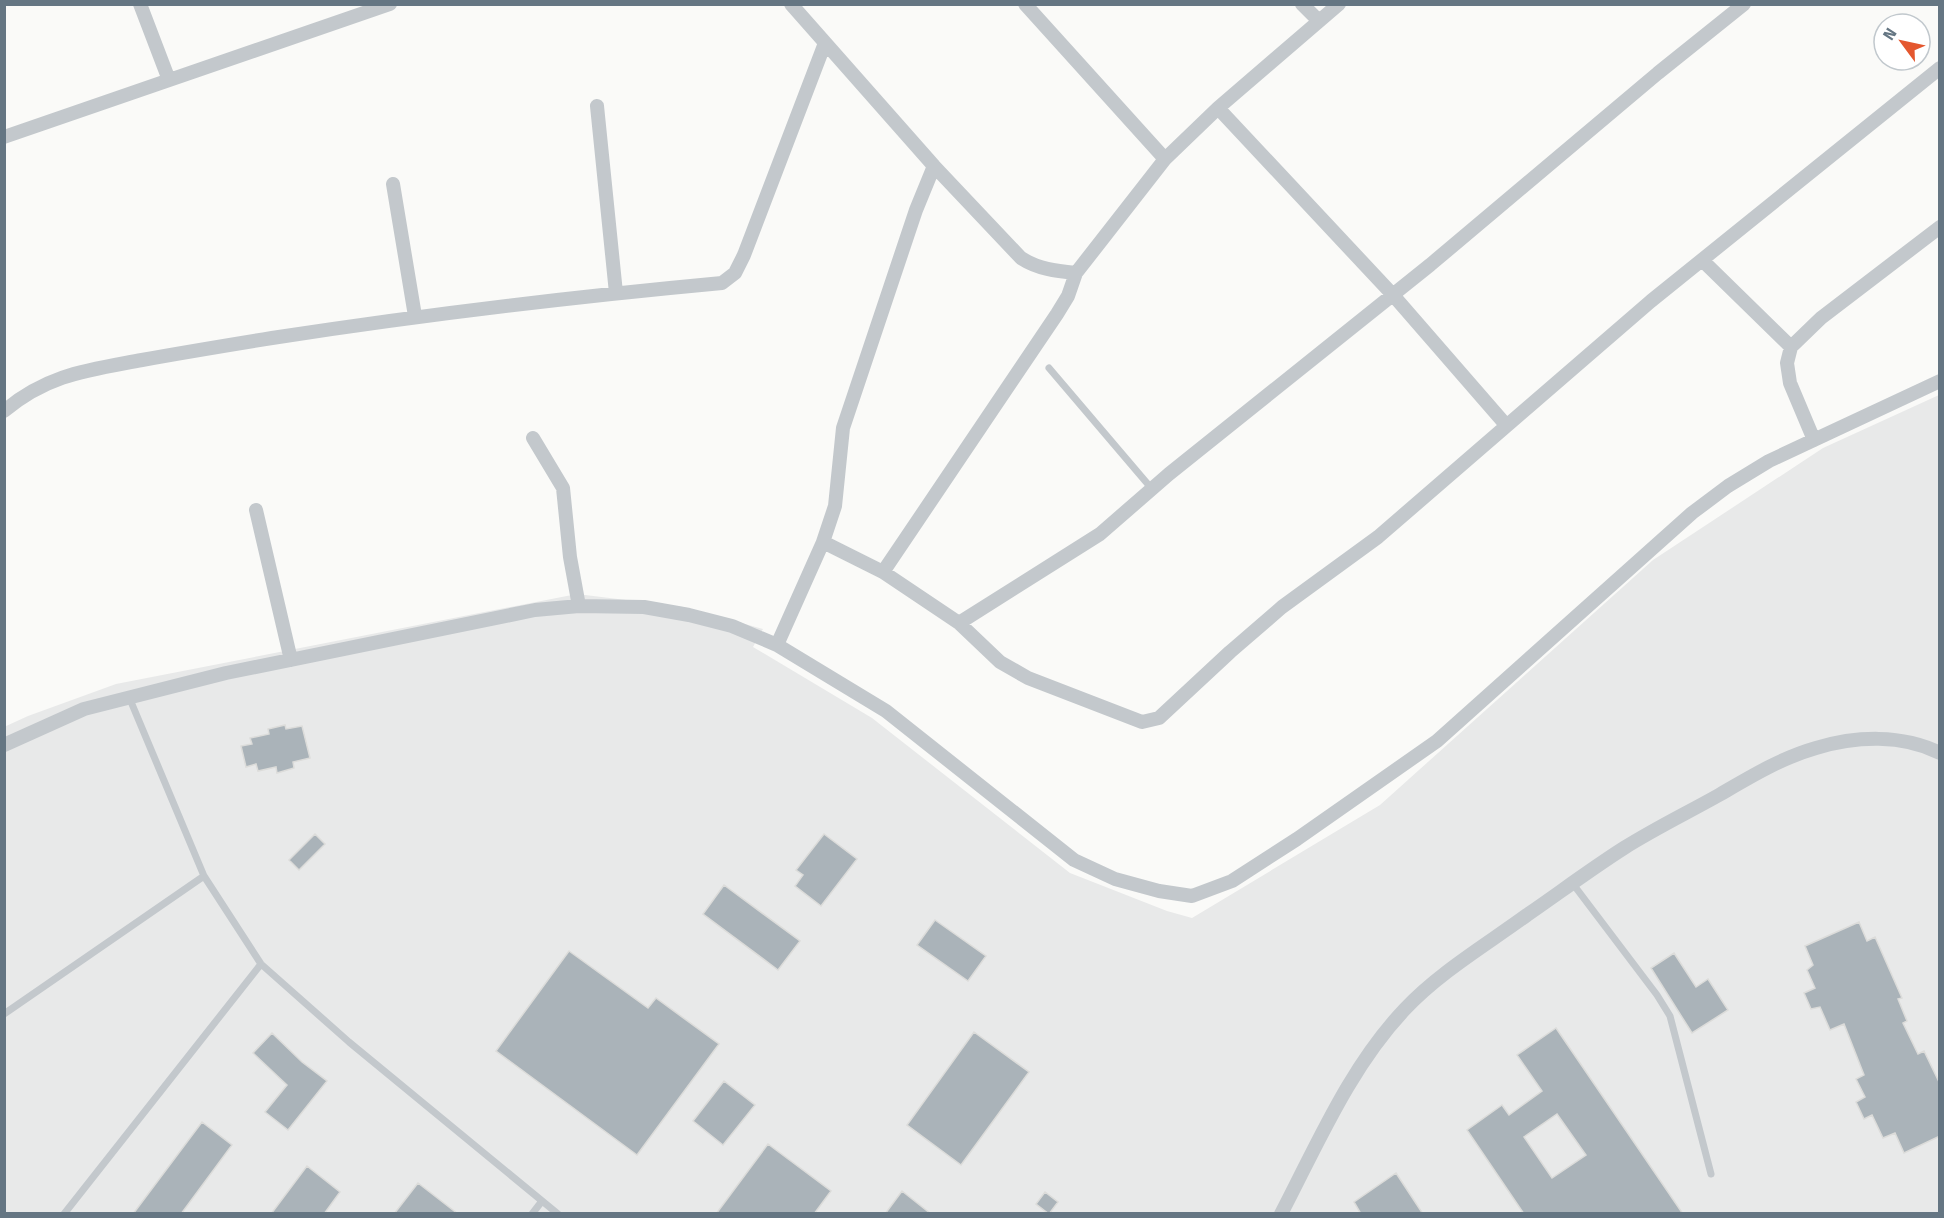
<svg xmlns="http://www.w3.org/2000/svg" width="1944" height="1218" font-family="'Fira Sans',sans-serif">
  <style>
    .built { fill: #e8e9e9 }
    .building { fill: #aab3b9; stroke: #dcdcda; stroke-width: 1.5; fill-rule: evenodd }
    .lines { fill: none; stroke-linecap: round; stroke-linejoin: round }
    .service { stroke: #c3c8cc; stroke-width: 7 }
    .minor { stroke: #c3c8cc; stroke-width: 14 }
  </style>
  <rect width="100%" height="100%" fill="#fafaf8"/>
  <!-- built -->
  <path class="built" d="M1939,395V1213L5,1214L4,727L28,716L116,684L577,594L683,607L763,629L753,647L872,718L1070,873L1167,911L1192,918L1380,805L1653,560L1823,448Z"/>
  <!-- building -->
  <path class="building" d="M285,725L286,729L302,726L310,758L293,762L294,768L277,773L276,767L258,771L256,764L246,767L241,746L252,744L250,738L269,734L268,729Z
    M315,834L325,844L299,870L289,860Z
    M824,834L857,859L821,906L795,886L803,875L796,870Z
    M724,885L800,941L778,970L703,914Z
    M935,920L986,956L968,981L917,945Z
    M1859,922L1867,941L1875,937L1902,998L1898,999L1907,1021L1903,1023L1918,1054L1924,1051L1940,1084V1136L1904,1153L1895,1133L1883,1138L1872,1115L1864,1119L1856,1102L1865,1097L1856,1079L1864,1075L1844,1024L1830,1030L1820,1007L1811,1009L1804,993L1815,988L1807,970L1813,965L1805,946Z
    M569,951L648,1008L656,998L719,1044L637,1155L496,1051Z
    M1674,953L1696,987L1708,979L1728,1010L1692,1033L1651,968Z
    M1556,1028L1683,1214H1524L1467,1130L1502,1105L1509,1115L1542,1091L1517,1055ZM1557,1114L1586,1155L1552,1178L1524,1137Z
    M974,1032L1029,1072L961,1165L907,1125Z
    M272,1033L302,1062L327,1081L288,1130L265,1112L287,1085L253,1053Z
    M724,1081L755,1105L723,1145L693,1121Z
    M202,1122L232,1145L181,1214H133Z
    M768,1144L831,1191L814,1214H716Z
    M307,1166L340,1192L324,1214H271Z
    M1396,1173L1423,1214H1361L1354,1202Z
    M418,1183L458,1214H394Z
    M902,1191L931,1214H885Z
    M1045,1192L1058,1202L1049,1214L1036,1204Z"/>
  <g class="lines">
    <!-- service -->
    <path class="service" d="M1049,368L1152,489
      M129,697L204,876L261,964L349,1042L558,1214
      M1573,884L1657,995L1670,1016L1711,1174
      M4,1014L204,876
      M64,1214L261,964
      M532,1214L542,1201"/>
    <!-- minor -->
    <path class="minor" d="M140,4L169,80
      M791,4L934,166L1021,258C1038,269 1056,271 1076,273
      M1025,4L1165,159
      M1302,4L1319,21
      M597,106L616,293
      M1218,108L1393,295L1506,425
      M4,137L390,4
      M393,184L415,316
      M1702,260L1791,347
      M4,411C48,374 89,370 142,360C186,352 229,345 272,338C422,315 571,297 722,283L735,273L744,255L825,43
      M533,438L563,488L570,557L579,606
      M1814,440L1790,383L1787,363L1791,347L1821,318L1940,227
      M256,510L291,660
      M823,542L883,572L959,623L1000,662L1028,678L1142,722L1159,718L1230,652L1282,607L1378,537L1651,301L1940,68
      M883,572L1057,314L1068,296L1076,273L1165,159L1218,108L1339,4
      M959,623L1100,534L1169,474L1430,265L1658,73L1744,4
      M777,645L823,542L835,506L843,428L916,210L934,166
      M4,745L84,709L226,673L535,610L579,606L644,607L689,615L732,626L777,645L886,711L1074,860L1115,879L1159,891L1192,896L1232,881L1297,839L1437,741L1692,513L1728,486L1769,461L1940,381
      M1281,1214C1318,1143 1350,1067 1405,1009C1440,972 1486,945 1527,915C1559,893 1591,869 1624,848C1654,829 1687,813 1719,795C1750,777 1781,758 1816,748C1856,736 1902,734 1940,753"/>
  </g>
  <!-- border -->
  <rect width="1944" height="1218" fill="none" stroke="#657683" stroke-width="12"/>
  <!-- north arrow -->
  <g transform="translate(1902 42) rotate(303)"><circle r="28" fill="#ffffff" stroke="#c1c8cd" stroke-width="1.5"/>
  <path d="M0-4.5L10 22L0 15L-10 22Z" fill="#e4572e"/>
  <text y="-9" font-size="16" font-weight="bold" text-anchor="middle" fill="#657683">N</text>
  </g>
</svg>
